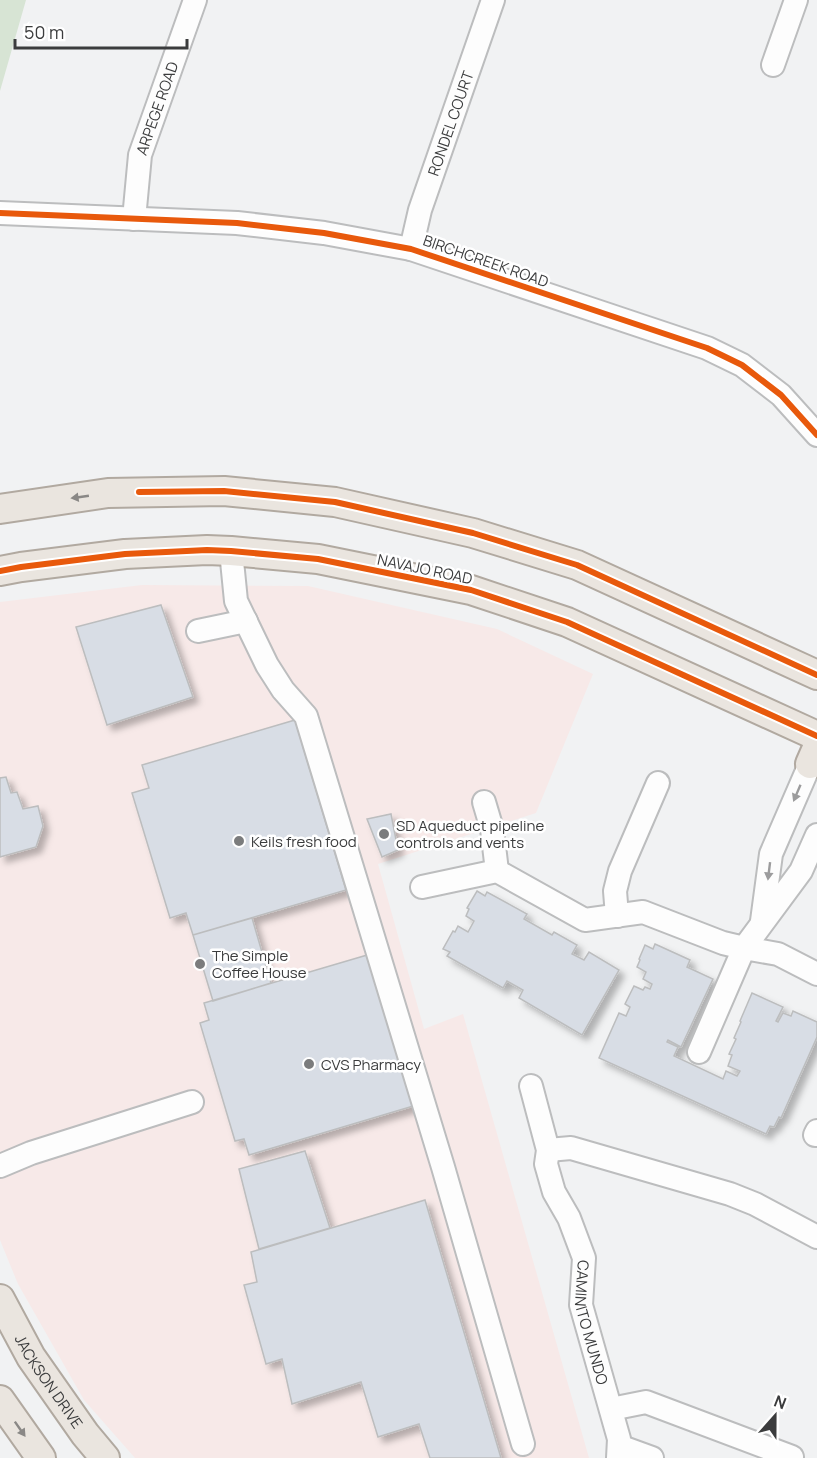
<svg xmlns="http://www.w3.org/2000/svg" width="817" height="1458" font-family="Manrope,sans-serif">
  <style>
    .commercial { fill: #f7e9e8 }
    .green { fill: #d7e4d4 }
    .building { fill: #d8dde5; stroke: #bcbdbe; stroke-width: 1.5; filter: url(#shadow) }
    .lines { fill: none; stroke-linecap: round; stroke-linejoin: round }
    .minor-casing { stroke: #bcbdbe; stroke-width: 26 }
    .major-casing { stroke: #b1a9a0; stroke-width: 32 }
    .minor { stroke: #fdfdfd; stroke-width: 22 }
    .major { stroke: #eae5df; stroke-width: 28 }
    .cycleway-casing { stroke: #fff; stroke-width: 10 }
    .cycleway { stroke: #e8590c; stroke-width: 6 }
    .oneway { fill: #8a8886 }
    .oneway2 { fill: #9c9c9d }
    .poi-dot { fill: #7b7c7d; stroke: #fff; stroke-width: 2 }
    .labels { text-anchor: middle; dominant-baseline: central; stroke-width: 5; stroke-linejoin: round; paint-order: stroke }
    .street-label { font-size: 15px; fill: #3b3c3d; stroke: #fff }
    .poi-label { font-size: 15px; fill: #3b3c3d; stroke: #fff; text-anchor: start }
  </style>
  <defs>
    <filter id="shadow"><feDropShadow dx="5.5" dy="5.5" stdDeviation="3" flood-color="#0004"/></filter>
  </defs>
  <rect width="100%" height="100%" fill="#f1f2f3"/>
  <!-- commercial -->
  <path class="commercial" d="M142,585L308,586L497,629L593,674L536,813L378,864L424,1029L463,1014L589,1458H135L84,1400L18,1284L0,1240V602Z"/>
  <!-- green -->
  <path class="green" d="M0,0H26L0,91Z"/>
  <!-- building -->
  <path class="building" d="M161,605L193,697L107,725L76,627Z
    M295,720L346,890L193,935L186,913L170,918L132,793L149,788L142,765Z
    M6,777L11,793L17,792L23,809L38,806L43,826L36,847L0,857V778Z
    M391,814L398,850L382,857L367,819Z
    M477,891L485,896L487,892L527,914L524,919L552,935L554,932L577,945L572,954L584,960L589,952L619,970L582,1035L519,998L523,990L507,981L503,988L447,956L450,952L443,949L453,931L455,932L458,926L468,932L474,921L466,916L469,909L467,908Z
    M252,918L271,983L213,1001L193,935Z
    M655,944L690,960L687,967L713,979L681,1047L668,1040L667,1042L678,1047L674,1056L723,1079L726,1071L737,1076L740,1071L728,1066L732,1055L729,1054L736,1039L734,1038L741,1022L740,1021L752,993L783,1007L776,1021L778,1022L783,1013L791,1016L793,1011L817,1022V1037L781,1118L779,1117L774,1127L770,1126L766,1134L599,1058L619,1013L626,1016L630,1007L625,1004L634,986L643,990L645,987L650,989L652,984L643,979L646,972L637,967L640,960L639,959L645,945L653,949Z
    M374,953L420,1104L249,1155L244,1139L235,1141L200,1023L209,1020L204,1003Z
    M305,1151L330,1228L259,1249L239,1169Z
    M425,1200L501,1458H430L419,1424L378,1437L361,1382L292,1404L282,1359L266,1364L244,1285L257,1282L251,1252Z"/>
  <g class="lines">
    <!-- minor casing -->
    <g class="minor-casing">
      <g id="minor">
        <path d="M773,65L796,0"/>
        <path d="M0,213L237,223L324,233L411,249L707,348L742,365L781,395L817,435"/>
        <path id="s1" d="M134,219L140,155L195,0"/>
        <path id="s2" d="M411,249L420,210L493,0"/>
        <path d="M231,551L236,601L267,665L283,690L306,716L443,1167L523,1444"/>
        <path d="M198,631L246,621"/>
        <path d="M484,802L492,829L497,871"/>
        <path d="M422,887L497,871L585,920L643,912L723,943L744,948L801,871L817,835"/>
        <path d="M617,916L615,891L620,871L658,783"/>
        <path d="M762,921L771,854L810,764"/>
        <path d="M699,1052L744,948L778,954L817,974"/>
        <path id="s3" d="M531,1086L548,1150L546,1164L554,1192L569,1218L584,1258L581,1305L619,1439L618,1458"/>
        <path d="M817,1131L815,1135H817"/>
        <path d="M548,1150L571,1148L730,1194L755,1204L817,1237"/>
        <path d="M0,1166L31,1153L192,1102"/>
        <path d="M611,1409L646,1402L792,1457L791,1458"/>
        <path d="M619,1446L652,1458"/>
      </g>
    </g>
    <!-- major casing -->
    <g class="major-casing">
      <g id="major">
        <path d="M0,509L108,493L224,491L335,502L473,533L577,565L817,675"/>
        <path d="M0,571L21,567L125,554L207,550L231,551L318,559L471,590L567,622L817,736"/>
        <path d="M810,764L817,748"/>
        <path id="s4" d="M0,1299L31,1357L85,1434L105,1458"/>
        <path d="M0,1400L41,1458"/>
      </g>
    </g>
    <!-- minor -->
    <use href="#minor" class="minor"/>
    <!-- major -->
    <use href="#major" class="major"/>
    <!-- cycleway casing -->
    <g class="cycleway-casing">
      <path id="cycleway" d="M0,213L237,223L324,233L411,249L707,348L742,365L781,395L817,435
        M139,492L224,491L335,502L473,533L577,565L817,675
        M0,571L21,567L125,554L207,550L231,551L318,559L471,590L567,622L817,736"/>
    </g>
    <!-- cycleway -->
    <use href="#cycleway" class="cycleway"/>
  </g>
  <!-- one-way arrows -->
  <defs><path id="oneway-solid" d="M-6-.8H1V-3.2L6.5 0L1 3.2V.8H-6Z" transform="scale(1.5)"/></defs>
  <g class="oneway">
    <use href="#oneway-solid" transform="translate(80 497) rotate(172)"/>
    <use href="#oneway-solid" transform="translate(20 1429) rotate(55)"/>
  </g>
  <g class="oneway2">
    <use href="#oneway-solid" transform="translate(797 793) rotate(113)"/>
    <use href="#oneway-solid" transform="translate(769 871) rotate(97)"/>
  </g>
  <!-- markers -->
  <g class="poi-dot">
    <circle cx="384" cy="834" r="6"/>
    <circle cx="239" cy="841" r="6"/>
    <circle cx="200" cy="964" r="6"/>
    <circle cx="309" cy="1064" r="6"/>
  </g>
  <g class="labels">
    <!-- street labels -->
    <g class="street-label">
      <text stroke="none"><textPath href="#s1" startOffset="114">ARPEGE ROAD</textPath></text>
      <text stroke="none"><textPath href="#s2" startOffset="132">RONDEL COURT</textPath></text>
      <text transform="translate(486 261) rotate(19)">BIRCHCREEK ROAD</text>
      <text transform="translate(425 569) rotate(12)">NAVAJO ROAD</text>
      <text stroke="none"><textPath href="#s3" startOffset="248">CAMINITO MUNDO</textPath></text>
      <text stroke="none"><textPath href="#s4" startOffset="96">JACKSON DRIVE</textPath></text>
    </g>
    <!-- poi labels -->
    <g class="poi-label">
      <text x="396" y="825">SD Aqueduct pipeline<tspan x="396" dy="17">controls and vents</tspan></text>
      <text x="251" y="841">Keils fresh food</text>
      <text x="212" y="955">The Simple<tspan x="212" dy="17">Coffee House</tspan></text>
      <text x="321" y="1064">CVS Pharmacy</text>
    </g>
  </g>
  <!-- north arrow -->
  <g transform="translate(775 1416) rotate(21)" stroke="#ffffff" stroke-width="4.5" paint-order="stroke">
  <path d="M0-4.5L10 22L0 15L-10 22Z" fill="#3b3c3d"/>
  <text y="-9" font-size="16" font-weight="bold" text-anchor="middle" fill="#3b3c3d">N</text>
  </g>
  <!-- scale -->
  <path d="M15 39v9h172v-9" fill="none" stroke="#3b3c3d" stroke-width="3"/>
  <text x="24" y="39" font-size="18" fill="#3b3c3d" stroke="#ffffff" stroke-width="4.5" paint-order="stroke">50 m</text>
</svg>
